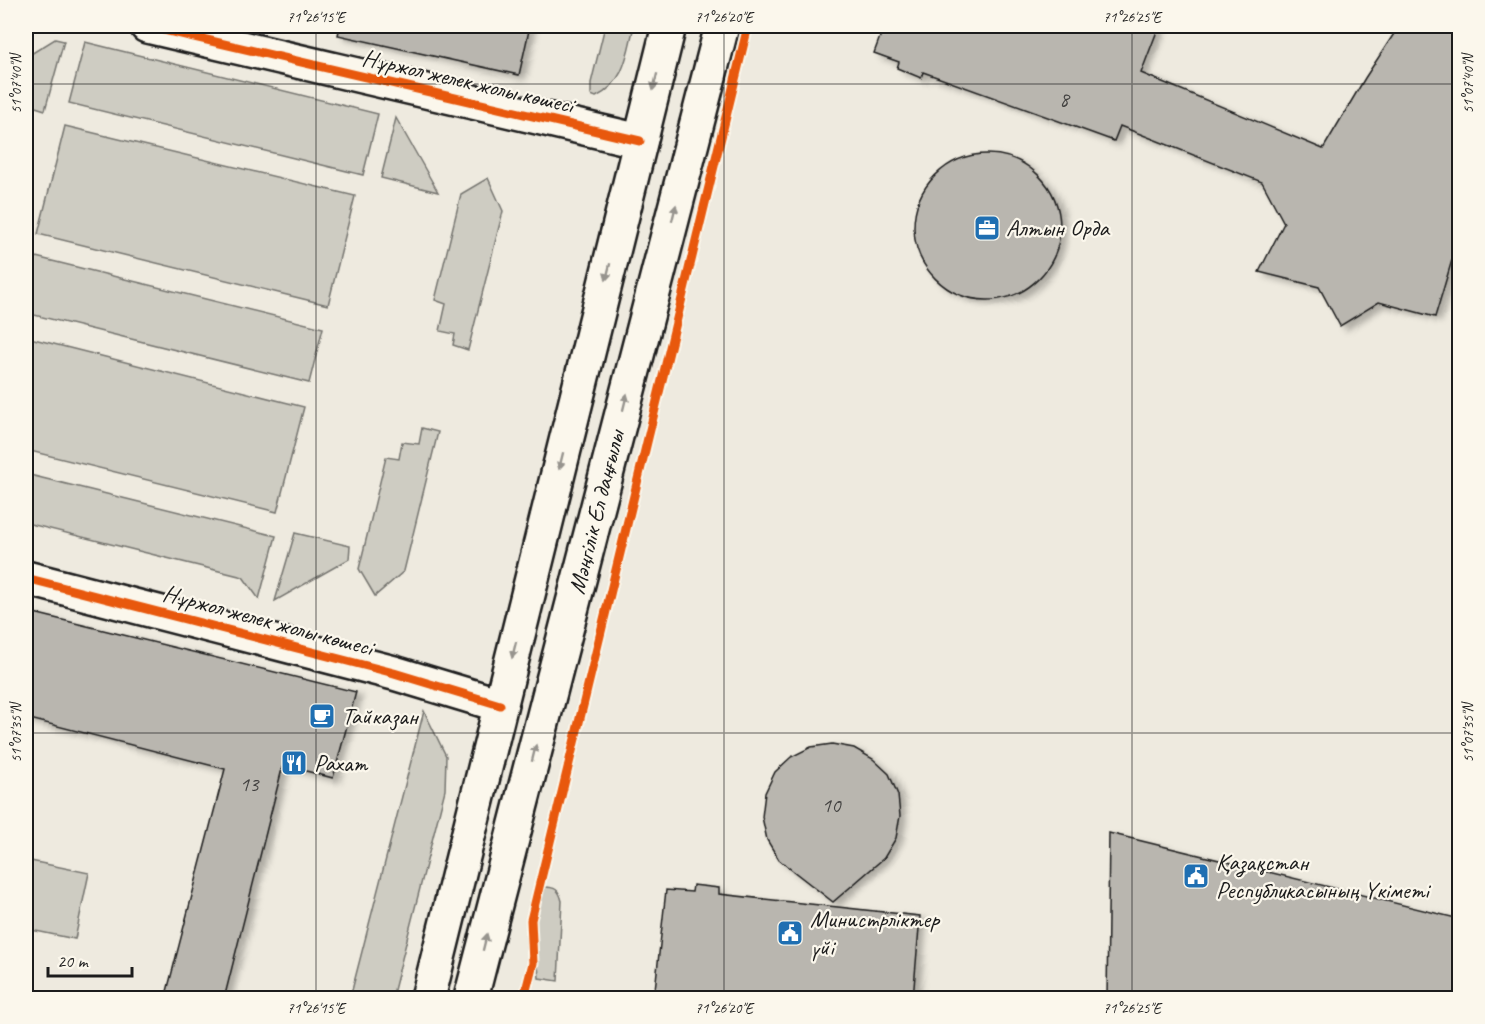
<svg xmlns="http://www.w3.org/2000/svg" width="1485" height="1024" font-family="Caveat,sans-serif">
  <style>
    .green { fill: #ceccc2; stroke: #75746f; stroke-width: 1.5 }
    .building { fill: #b9b6af; stroke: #1c1c1c; stroke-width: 1.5; filter: url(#shadow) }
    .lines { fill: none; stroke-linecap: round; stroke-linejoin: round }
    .minor-casing { stroke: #1c1c1c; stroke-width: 38 }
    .major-casing { stroke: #1c1c1c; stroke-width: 38 }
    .minor { stroke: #fbf7ec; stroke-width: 33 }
    .major { stroke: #fbf7ec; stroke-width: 33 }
    .cycleway-casing { stroke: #fbf7ec; stroke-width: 13 }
    .cycleway { stroke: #e8590c; stroke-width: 9 }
    .oneway { fill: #97948e }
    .ticks { fill: none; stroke: #1c1c1c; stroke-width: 1.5; stroke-opacity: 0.45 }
    .labels { text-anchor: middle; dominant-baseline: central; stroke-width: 4.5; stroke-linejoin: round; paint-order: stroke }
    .number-label { font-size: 21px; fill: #434241 }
    .street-label { font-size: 24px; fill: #1c1c1c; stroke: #fbf7ec }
    .poi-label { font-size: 24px; fill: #1c1c1c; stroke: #fbf7ec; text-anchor: start }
    .neatline { fill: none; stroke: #1c1c1c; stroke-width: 2 }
    .ticks-label { font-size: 15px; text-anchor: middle; fill: #1c1c1c }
  </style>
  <defs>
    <filter id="shadow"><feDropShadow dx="6" dy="4" stdDeviation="3" flood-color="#0004"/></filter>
  </defs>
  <rect width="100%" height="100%" fill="#eeeadf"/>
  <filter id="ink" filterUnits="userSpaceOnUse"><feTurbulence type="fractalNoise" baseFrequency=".0167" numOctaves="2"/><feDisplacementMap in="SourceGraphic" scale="12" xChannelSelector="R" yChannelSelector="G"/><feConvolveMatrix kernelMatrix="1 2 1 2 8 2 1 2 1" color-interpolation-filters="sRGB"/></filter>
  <g filter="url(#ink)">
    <!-- green -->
    <path class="green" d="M605,26H634C627,54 625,83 596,97L591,95V83Z
      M55,39L64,41L45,110L26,104V57Z
      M85,42L378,114L363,175L69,103Z
      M396,118L438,192L381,178Z
      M65,126L355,196L328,305L38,234Z
      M488,178L503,211L468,350L453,345L455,334L440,331L446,304L435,300L461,194Z
      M36,257L323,328L309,383L26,313V297Z
      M26,337L304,407L277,512L26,450Z
      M422,428L438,432L404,571L375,596L359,569L386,457L399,459L402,442L419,444Z
      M26,474L276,536L259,599L243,577L26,523Z
      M295,533L350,546L349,559L275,601Z
      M424,711L446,756L445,790L392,998H350Z
      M26,860L89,873L75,939L26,929Z
      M543,887C555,887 559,889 562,901L558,981L539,978L535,921Z"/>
    <!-- building -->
    <path class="building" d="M340,26H530L519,75L338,35Z
      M884,26H1159L1141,73L1323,149L1365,78L1399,26H1460V255L1452,260L1435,317L1379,302L1340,326L1319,287L1259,272L1284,223L1262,182L1120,126L1114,141L923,72L921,78L897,68L899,62L874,53Z
      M914 227a73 73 0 1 1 146 0a73 73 0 1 1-146 0Z
      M26,611L356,692L333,778L283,765L224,999H165L225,769L26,718Z
      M832,744L854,748L873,759L889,774L898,795L900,816L896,838L884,858L833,902L779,860L767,840L762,817L765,793L775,772L791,757L811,747Z
      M1109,833L1460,919V999H1107Z
      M693,885L719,888V894L920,916L913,999H654L666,890L692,892Z"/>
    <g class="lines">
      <!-- minor casing -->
      <g class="minor-casing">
        <path id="minor" d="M147,26L640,141
          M26,578L394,673L500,705"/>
      </g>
      <!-- major casing -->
      <g class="major-casing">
        <path id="major" d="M428,998L669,26
          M471,998L722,26"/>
      </g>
      <!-- minor -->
      <use href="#minor" class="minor"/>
      <!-- major -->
      <use href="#major" class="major"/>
      <!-- cycleway casing -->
      <g class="cycleway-casing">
        <path id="cycleway" d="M147,26L640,141
          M26,578L394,673L500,705
          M524,998L533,963L531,920L748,26"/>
      </g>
      <!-- cycleway -->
      <use href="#cycleway" class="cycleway"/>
    </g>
    <!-- one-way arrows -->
    <defs><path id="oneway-solid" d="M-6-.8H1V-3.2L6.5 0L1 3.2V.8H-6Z" transform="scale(1.5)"/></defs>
    <g class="oneway">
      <use href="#oneway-solid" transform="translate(655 82) rotate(104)"/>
      <use href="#oneway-solid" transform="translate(674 213) rotate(-76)"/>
      <use href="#oneway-solid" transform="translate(608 272) rotate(104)"/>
      <use href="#oneway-solid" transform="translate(625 402) rotate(-76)"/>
      <use href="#oneway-solid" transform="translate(561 461) rotate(104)"/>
      <use href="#oneway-solid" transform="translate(514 650) rotate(104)"/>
      <use href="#oneway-solid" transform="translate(534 753) rotate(-76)"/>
      <use href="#oneway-solid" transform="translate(485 942) rotate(-76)"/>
    </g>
  </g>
  <!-- ticks -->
  <path class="ticks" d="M316,26V998M724,26V998M1132,26V998M26,84H1460M26,733H1460"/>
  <!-- icons -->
  <defs>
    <g id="office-square" transform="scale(1.35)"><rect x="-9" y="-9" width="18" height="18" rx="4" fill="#1f6fb2" stroke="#fbf7ec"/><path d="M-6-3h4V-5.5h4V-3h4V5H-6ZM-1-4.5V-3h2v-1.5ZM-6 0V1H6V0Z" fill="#fff"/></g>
    <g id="cafe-square" transform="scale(1.35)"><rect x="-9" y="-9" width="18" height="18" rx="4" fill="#1f6fb2" stroke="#fbf7ec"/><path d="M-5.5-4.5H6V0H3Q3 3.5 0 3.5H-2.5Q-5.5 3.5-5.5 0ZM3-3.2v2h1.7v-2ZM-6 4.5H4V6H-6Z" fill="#fff"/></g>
    <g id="restaurant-square" transform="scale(1.35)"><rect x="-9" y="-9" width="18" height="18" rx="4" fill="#1f6fb2" stroke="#fbf7ec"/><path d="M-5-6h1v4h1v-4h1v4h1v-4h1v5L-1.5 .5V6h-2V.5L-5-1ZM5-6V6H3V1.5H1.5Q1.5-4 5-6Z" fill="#fff"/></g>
    <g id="civic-square" transform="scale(1.35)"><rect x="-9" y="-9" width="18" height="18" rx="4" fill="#1f6fb2" stroke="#fbf7ec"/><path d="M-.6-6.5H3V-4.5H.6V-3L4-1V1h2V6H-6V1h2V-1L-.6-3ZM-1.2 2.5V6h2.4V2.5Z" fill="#fff"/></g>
  </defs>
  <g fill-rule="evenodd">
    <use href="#office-square" x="987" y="228"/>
    <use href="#cafe-square" x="322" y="716"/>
    <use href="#restaurant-square" x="294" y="763"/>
    <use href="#civic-square" x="1196" y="876"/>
    <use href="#civic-square" x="790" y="933"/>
  </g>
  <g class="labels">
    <!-- number labels -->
    <g class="number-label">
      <text x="1064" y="99">8</text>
      <text x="249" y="784">13</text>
      <text x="831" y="805">10</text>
    </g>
    <!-- street labels -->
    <g class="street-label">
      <text transform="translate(468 81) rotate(13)">Нұржол желек жолы көшесі</text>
      <text transform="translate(596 512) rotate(-76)">Мәңгілік Ел даңғылы</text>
      <text transform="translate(268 620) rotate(15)">Нұржол желек жолы көшесі</text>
    </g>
    <!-- poi labels -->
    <g class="poi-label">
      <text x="1006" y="228">Алтын Орда</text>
      <text x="342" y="716">Тайказан</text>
      <text x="314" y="763">Рахат</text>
      <text x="1216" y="862">Қазақстан<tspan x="1216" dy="28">Республикасының Үкіметі</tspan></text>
      <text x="810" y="919">Министрліктер<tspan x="810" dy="28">үйі</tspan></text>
    </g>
  </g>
  <!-- margin -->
  <rect width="1485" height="1024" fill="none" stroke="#fbf7ec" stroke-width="66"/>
  <!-- scale -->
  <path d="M48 967v9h84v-9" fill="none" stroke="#1c1c1c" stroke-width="3"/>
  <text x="57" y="967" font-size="18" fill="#1c1c1c" stroke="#fbf7ec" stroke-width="4.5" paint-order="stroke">20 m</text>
  <rect x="33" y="33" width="1419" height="958" class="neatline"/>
  <g class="ticks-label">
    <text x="316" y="22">71°26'15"E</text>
    <text x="724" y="22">71°26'20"E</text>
    <text x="1132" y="22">71°26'25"E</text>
    <text transform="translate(16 84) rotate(-90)" y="5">51°07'40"N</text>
    <text transform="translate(1468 84) rotate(-90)" y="5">51°07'40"N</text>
    <text transform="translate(16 733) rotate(-90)" y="5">51°07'35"N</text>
    <text transform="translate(1468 733) rotate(-90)" y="5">51°07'35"N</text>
    <text x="316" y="1013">71°26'15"E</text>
    <text x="724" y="1013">71°26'20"E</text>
    <text x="1132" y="1013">71°26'25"E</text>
  </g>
</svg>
